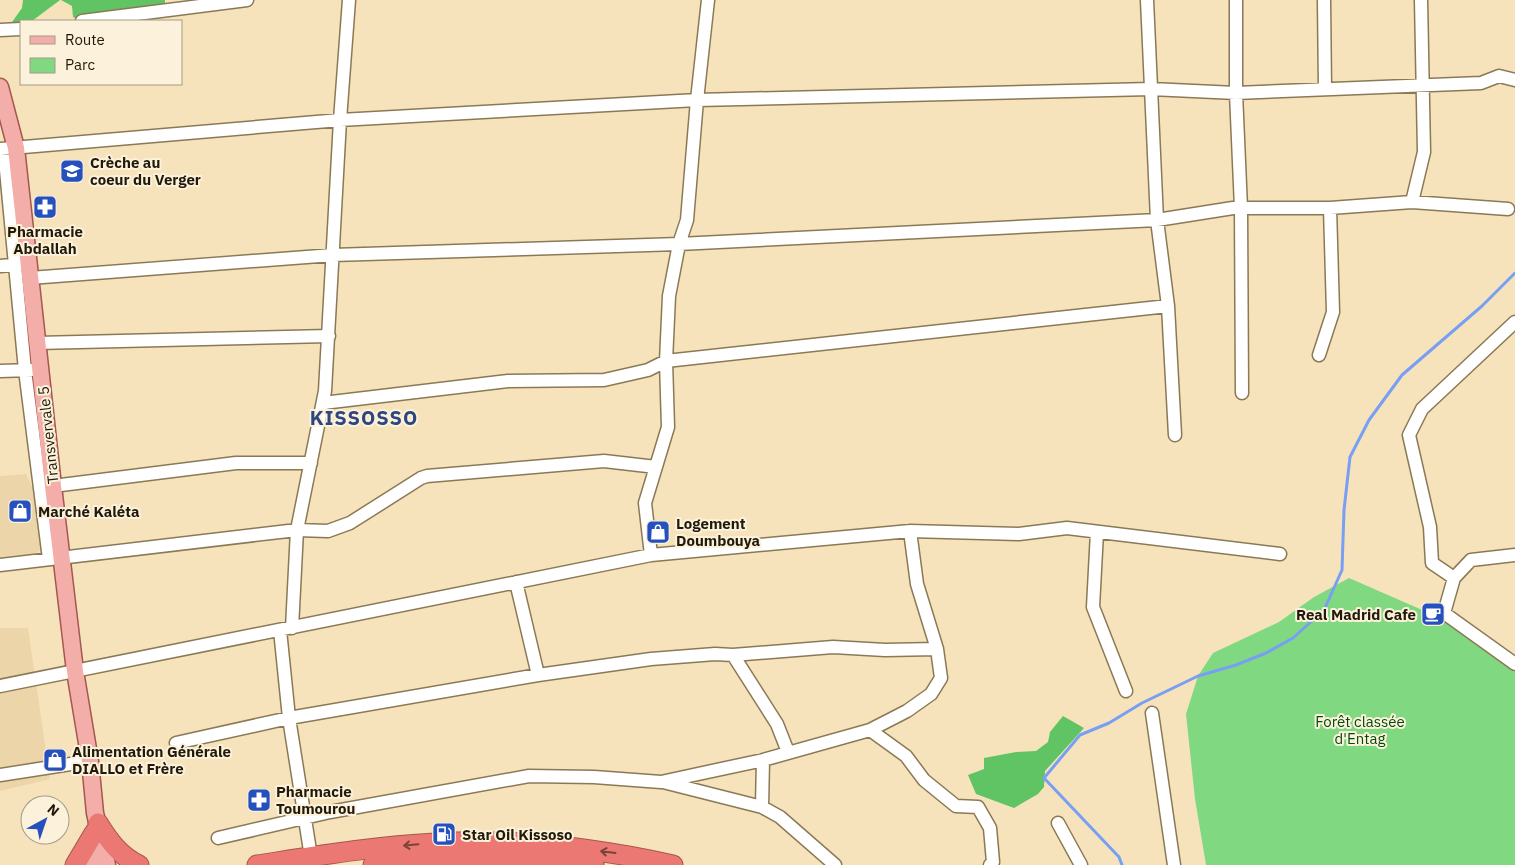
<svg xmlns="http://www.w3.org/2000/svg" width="1515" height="865" font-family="'IBM Plex Sans',sans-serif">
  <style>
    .built { fill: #ecd5a9 }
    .green { fill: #80d981 }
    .forest { fill: #60c364 }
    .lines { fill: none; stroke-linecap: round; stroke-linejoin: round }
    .stream { stroke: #789ff3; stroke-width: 3 }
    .minor-casing { stroke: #8a7955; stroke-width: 15 }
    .major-casing { stroke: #a4574e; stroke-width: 19 }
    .highway-casing { stroke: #a4574e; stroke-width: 21 }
    .minor { stroke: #fff; stroke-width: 12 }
    .major { stroke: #f3aeaa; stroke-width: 16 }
    .highway { stroke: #eb7872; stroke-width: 19 }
    .oneway { stroke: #7c4439 }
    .labels { text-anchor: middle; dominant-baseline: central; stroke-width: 4; stroke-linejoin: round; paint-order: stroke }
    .poi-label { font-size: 15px; font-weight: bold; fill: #211a0b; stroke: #fcf1da; text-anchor: start }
    .street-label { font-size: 15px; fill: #211a0b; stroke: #fcf1da }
    .park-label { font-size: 15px; fill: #014c0d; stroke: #fcf1da }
    .district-label { font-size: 20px; font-weight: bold; letter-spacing: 1px; fill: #2d467f; stroke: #fcf1da }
  </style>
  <rect width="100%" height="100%" fill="#f6e3bc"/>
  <!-- built -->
  <path class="built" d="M26,474L37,497L45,548L28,557L3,559L0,558V476Z
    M0,628H28L50,779L0,791Z"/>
  <!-- green -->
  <path class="green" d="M1349,578L1436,616L1515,672V865H1206L1195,799L1186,714L1198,676L1213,653L1279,622L1314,597Z"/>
  <!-- forest -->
  <path class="forest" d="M23,0H60L32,21H21V33L10,25L22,8Z
    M61,0H165V3L138,18L122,9L83,21L73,17L72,6Z
    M1063,716L1084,728L1045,771L1044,787L1038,794L1014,808L976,794L968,775L984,769V758L1016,752L1036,751L1048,742L1050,732Z"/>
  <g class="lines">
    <!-- stream -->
    <path class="stream" d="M1122,865L1119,857L1044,778L1080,735L1109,723L1142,703L1198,676L1236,665L1266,653L1293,638L1324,610L1342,570L1344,510L1350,457L1369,420L1402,375L1482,306L1515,273"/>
    <!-- minor casing -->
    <g class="minor-casing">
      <path id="minor" d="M1147,0L1157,220L1168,306L1175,435
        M1236,0V93L1241,208L1242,393
        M1324,0L1325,89
        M82,21L247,0
        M0,30L21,29
        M0,149L340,120L697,100L1151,89L1236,93L1481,83L1499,76L1515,80
        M4,149L25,370L49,559
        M1412,202L1424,152L1421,0
        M0,266L22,264
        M30,278L333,255L679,244L1157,220L1233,208H1330L1412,202L1508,209
        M37,343L329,336
        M1319,355L1333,312L1330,208
        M0,371L32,370
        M323,403L508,381L604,380L648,370L666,361L1168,306
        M53,486L236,463H311
        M1097,532L1093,607L1126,691
        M651,555L645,503L668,427L666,361L669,296L679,244L687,220L697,100L708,0
        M1515,555L1471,560L1454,578L1444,613L1515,664
        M0,565L297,530L328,531L350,523L421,478L427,476L604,461L656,467
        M1454,578L1432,563L1430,527L1409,435L1422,409L1515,322
        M516,582L538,675
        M292,628L297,530L325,391L340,120L349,0
        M280,630L289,718L311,857
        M733,655L777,724L788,752
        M0,686L651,555L910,531L1019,534L1067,528L1280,554
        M1152,713L1174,865
        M870,730L906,756L924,780L956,806L978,807L990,828L993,862L990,865
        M176,743L289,718L538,675L651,659L715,654L733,655L833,647L885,650L937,649
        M0,775L90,761
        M663,782L762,807L780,817L835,865
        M762,807L763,760
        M1058,823L1081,865
        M218,838L330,812L529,776L594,777L661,782L763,760L870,730L907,711L931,694L941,678L937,649L917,584L910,531"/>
    </g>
    <!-- major casing -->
    <g class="major-casing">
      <path id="major" d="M0,87L16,148L53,486L75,671L90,761L95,813L107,865
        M93,865L95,830"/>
    </g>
    <!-- highway casing -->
    <g class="highway-casing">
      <path id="highway" d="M98,823C109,841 120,856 139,865
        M75,865L94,833
        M257,865C316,856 376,846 435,843C514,838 596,848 673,865
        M373,865C446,855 521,854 594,865"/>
    </g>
    <!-- minor -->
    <use href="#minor" class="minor"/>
    <!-- major -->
    <use href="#major" class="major"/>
    <!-- highway -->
    <use href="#highway" class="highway"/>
  </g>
  <!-- one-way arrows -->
  <defs><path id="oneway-shaft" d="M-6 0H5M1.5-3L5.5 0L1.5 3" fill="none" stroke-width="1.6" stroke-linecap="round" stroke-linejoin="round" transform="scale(1.25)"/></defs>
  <g class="oneway">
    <use href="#oneway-shaft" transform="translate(411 845) rotate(175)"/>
    <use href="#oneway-shaft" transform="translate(608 852) rotate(-173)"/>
  </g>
  <!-- icons -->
  <defs>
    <g id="school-square" transform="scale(1.25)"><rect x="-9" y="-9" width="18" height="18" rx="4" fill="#2550be" stroke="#fcf1da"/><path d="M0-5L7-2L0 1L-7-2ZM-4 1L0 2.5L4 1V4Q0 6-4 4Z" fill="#fff"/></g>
    <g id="pharmacy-square" transform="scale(1.25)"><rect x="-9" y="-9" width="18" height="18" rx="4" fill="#2550be" stroke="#fcf1da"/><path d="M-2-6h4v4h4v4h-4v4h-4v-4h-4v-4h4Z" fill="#fff"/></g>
    <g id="shop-square" transform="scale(1.25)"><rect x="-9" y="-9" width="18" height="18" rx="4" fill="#2550be" stroke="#fcf1da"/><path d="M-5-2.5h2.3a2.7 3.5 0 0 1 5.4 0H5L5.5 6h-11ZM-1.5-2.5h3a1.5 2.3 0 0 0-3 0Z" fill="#fff"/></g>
    <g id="cafe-square" transform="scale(1.25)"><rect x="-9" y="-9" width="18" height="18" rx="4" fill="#2550be" stroke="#fcf1da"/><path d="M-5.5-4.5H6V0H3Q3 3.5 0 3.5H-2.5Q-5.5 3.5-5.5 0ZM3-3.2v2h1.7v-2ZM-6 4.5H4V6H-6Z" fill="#fff"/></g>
    <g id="fuel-square" transform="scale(1.25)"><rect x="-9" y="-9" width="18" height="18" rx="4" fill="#2550be" stroke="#fcf1da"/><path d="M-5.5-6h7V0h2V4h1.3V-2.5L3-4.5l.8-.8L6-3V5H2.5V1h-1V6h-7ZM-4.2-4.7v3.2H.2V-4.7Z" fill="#fff"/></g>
  </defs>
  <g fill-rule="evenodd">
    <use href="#school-square" x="72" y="171"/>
    <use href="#pharmacy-square" x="45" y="207"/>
    <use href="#shop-square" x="20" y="511"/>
    <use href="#shop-square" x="658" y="532"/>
    <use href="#cafe-square" x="1433" y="614"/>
    <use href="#shop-square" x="55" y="760"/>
    <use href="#pharmacy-square" x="259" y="800"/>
    <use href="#fuel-square" x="444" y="834"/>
  </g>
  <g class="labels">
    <!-- poi labels -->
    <g class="poi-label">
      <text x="90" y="162">Crèche au<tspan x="90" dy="17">coeur du Verger</tspan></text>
      <text x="45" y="231" text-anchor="middle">Pharmacie<tspan x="45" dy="17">Abdallah</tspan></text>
      <text x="38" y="511">Marché Kaléta</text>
      <text x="676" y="523">Logement<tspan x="676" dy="17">Doumbouya</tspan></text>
      <text x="1416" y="614" text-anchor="end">Real Madrid Cafe</text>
      <text x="72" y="751">Alimentation Générale<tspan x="72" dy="17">DIALLO et Frère</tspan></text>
      <text x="276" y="791">Pharmacie<tspan x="276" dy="17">Toumourou</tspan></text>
      <text x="462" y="834">Star Oil Kissoso</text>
    </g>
    <!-- street labels -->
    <g class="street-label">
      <text transform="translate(48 435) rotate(-96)">Transvervale 5</text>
    </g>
    <!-- park labels -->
    <g class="park-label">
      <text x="1360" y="721">Forêt classée<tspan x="1360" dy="17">d'Entag</tspan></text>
    </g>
    <!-- district labels -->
    <g class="district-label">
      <text x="364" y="417">KISSOSSO</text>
    </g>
  </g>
  <!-- legend -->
  <rect x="20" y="20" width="162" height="65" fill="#fcf1da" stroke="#a49b87"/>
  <rect x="30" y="36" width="25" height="8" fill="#f3aeaa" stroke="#a49b87"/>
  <text x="65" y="45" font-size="15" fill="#211a0b">Route</text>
  <rect x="30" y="58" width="25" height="15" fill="#80d981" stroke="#a49b87"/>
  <text x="65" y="70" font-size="15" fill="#211a0b">Parc</text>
  <!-- north arrow -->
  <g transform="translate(45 820) rotate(40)"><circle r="24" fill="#fcf1da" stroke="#a49b87"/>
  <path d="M0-4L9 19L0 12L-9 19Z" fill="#2550be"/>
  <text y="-8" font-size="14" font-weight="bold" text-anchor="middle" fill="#211a0b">N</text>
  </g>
</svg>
